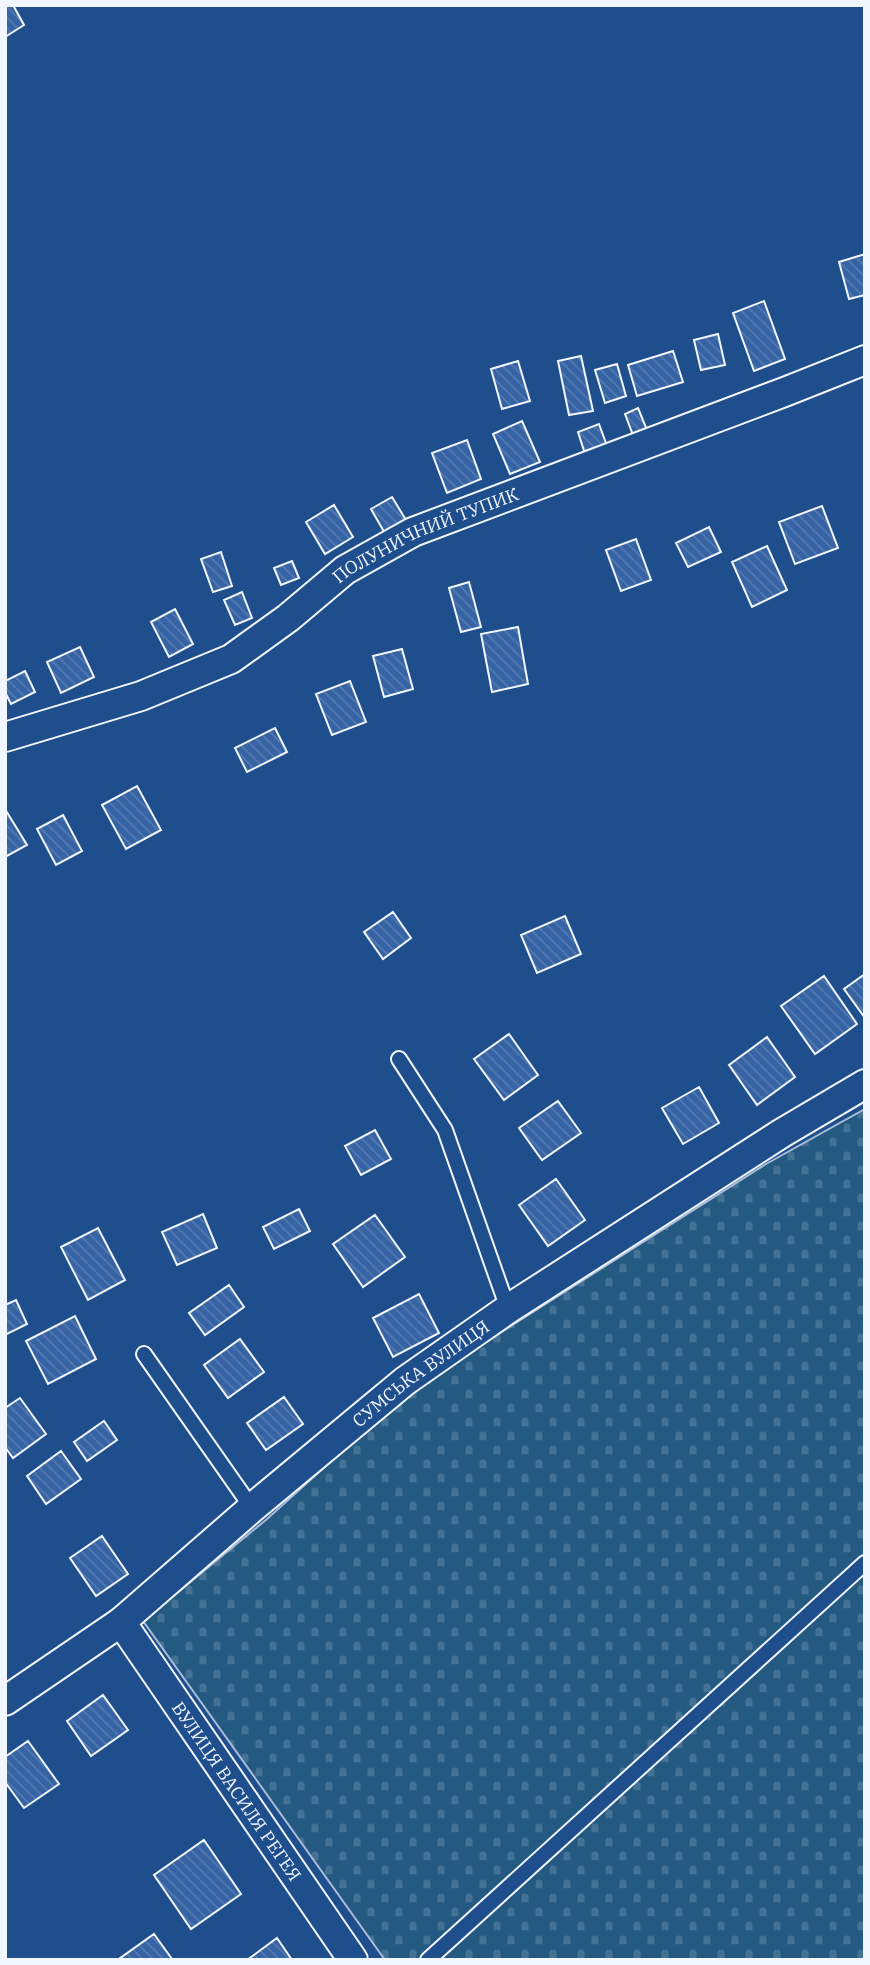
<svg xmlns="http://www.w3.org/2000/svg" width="870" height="1965" font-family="'IBM Plex Serif',serif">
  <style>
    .cemetery { fill: url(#cemetery-stones); stroke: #a8bbd7; stroke-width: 2 }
    .building { fill: url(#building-back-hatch); stroke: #f2f6ff; stroke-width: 2 }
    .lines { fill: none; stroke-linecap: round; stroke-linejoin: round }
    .lane-casing { stroke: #f2f6ff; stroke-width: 18 }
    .street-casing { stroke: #f2f6ff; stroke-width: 32 }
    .lane { stroke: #1f4e8c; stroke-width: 14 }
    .street { stroke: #1f4e8c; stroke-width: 28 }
    .labels { text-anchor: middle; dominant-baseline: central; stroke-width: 5; stroke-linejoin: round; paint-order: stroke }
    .street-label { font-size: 18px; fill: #f2f6ff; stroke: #1f4e8c }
  </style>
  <defs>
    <pattern id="cemetery-stones" width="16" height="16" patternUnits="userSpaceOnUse" patternTransform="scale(1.75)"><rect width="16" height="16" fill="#245a82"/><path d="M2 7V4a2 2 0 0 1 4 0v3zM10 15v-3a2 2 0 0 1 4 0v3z" fill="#447295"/></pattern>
    <pattern id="building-back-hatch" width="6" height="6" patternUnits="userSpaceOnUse" patternTransform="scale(1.75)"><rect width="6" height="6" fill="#3563a3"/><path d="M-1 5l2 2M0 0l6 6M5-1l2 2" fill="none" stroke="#537ab1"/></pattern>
  </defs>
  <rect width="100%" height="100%" fill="#1f4e8c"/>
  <!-- cemetery -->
  <path class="cemetery" d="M865,1109V1960H385L143,1621L267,1519L410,1390L766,1164Z"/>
  <!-- building -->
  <path class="building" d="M5,5H13L24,25L5,37Z
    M865,254V295L849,299L839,262Z
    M764,301L785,359L754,371L733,313Z
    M718,334L725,365L701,370L694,340Z
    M673,351L683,382L637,396L628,365Z
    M581,356L593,411L569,415L558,361Z
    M518,361L530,401L502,409L491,369Z
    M617,364L626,396L605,403L595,370Z
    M638,408L647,430L633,435L625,414Z
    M522,421L540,462L510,474L493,434Z
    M599,424L607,446L585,454L578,432Z
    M467,440L481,479L447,493L432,453Z
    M392,497L409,525L387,537L371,509Z
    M334,505L353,537L325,554L306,522Z
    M822,506L838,548L795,564L779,522Z
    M709,527L721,552L688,567L676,543Z
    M636,539L651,580L621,591L606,550Z
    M767,546L787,590L752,607L732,562Z
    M221,552L232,586L213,592L201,559Z
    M292,561L299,578L281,585L274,568Z
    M469,582L481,627L461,632L449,588Z
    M242,592L252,618L235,625L224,600Z
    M175,609L193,644L169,657L151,622Z
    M518,627L528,684L492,692L481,634Z
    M80,647L94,677L61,693L47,662Z
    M402,649L413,689L384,697L373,656Z
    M25,671L35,692L11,704L5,692V681Z
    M350,681L366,722L332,735L316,694Z
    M275,728L287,752L247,772L235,748Z
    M137,786L161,830L126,849L102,805Z
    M5,809L27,845L5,857Z
    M63,815L82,851L56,865L37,829Z
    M393,912L411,938L383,959L364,932Z
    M565,916L581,954L537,973L521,935Z
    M865,974V1018L844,989Z
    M824,976L857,1024L815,1054L781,1006Z
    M509,1034L538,1075L504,1100L474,1059Z
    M767,1037L795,1077L757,1105L729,1065Z
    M699,1087L719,1123L683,1144L662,1108Z
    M558,1101L581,1133L542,1160L519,1128Z
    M375,1130L391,1159L361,1175L345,1146Z
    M556,1179L585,1220L548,1246L519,1205Z
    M299,1209L310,1231L274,1249L263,1227Z
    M203,1214L217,1248L177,1265L162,1232Z
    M375,1215L405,1257L363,1287L333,1244Z
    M98,1228L125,1280L88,1300L61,1247Z
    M229,1285L244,1307L205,1335L189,1313Z
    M419,1294L439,1333L393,1357L373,1318Z
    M16,1300L27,1324L5,1335V1305Z
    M75,1316L96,1359L48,1384L26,1341Z
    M240,1339L264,1372L228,1398L204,1365Z
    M284,1397L303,1424L266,1450L247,1423Z
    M20,1398L46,1434L13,1458L5,1447V1408Z
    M104,1421L117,1440L87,1461L74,1442Z
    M61,1451L81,1479L46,1504L27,1476Z
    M102,1536L128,1574L96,1596L70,1558Z
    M103,1695L128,1730L91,1756L67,1721Z
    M28,1741L59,1784L24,1808L5,1782V1757Z
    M204,1840L241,1894L191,1929L154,1875Z
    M154,1934L172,1959L120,1960L119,1959Z
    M277,1938L292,1960H247Z"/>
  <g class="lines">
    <!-- lane casing -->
    <g class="lane-casing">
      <path id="lane" d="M399,1059L445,1130L508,1309
        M144,1354L252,1508
        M428,1960L865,1563"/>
    </g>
    <!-- street casing -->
    <g class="street-casing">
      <g id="street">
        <path id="s1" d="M5,737L141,696L231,659L288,618L345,570L413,532L787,391L865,360"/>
        <path id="s2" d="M121,1622L353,1960"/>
        <path id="s3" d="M5,1701L121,1622L252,1508L405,1381L508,1309L782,1133L865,1084"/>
      </g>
    </g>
    <!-- lane -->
    <use href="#lane" class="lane"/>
    <!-- street -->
    <use href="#street" class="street"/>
  </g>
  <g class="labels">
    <!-- street labels -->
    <g class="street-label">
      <text stroke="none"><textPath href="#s1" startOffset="472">ПОЛУНИЧНИЙ ТУПИК</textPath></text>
      <text stroke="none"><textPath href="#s3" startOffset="530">СУМСЬКА ВУЛИЦЯ</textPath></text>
      <text stroke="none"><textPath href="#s2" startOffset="205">ВУЛИЦЯ ВАСИЛЯ РЕГЕЯ</textPath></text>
    </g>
  </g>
  <!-- border -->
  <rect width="870" height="1965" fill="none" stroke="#f2f6ff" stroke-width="14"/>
</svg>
